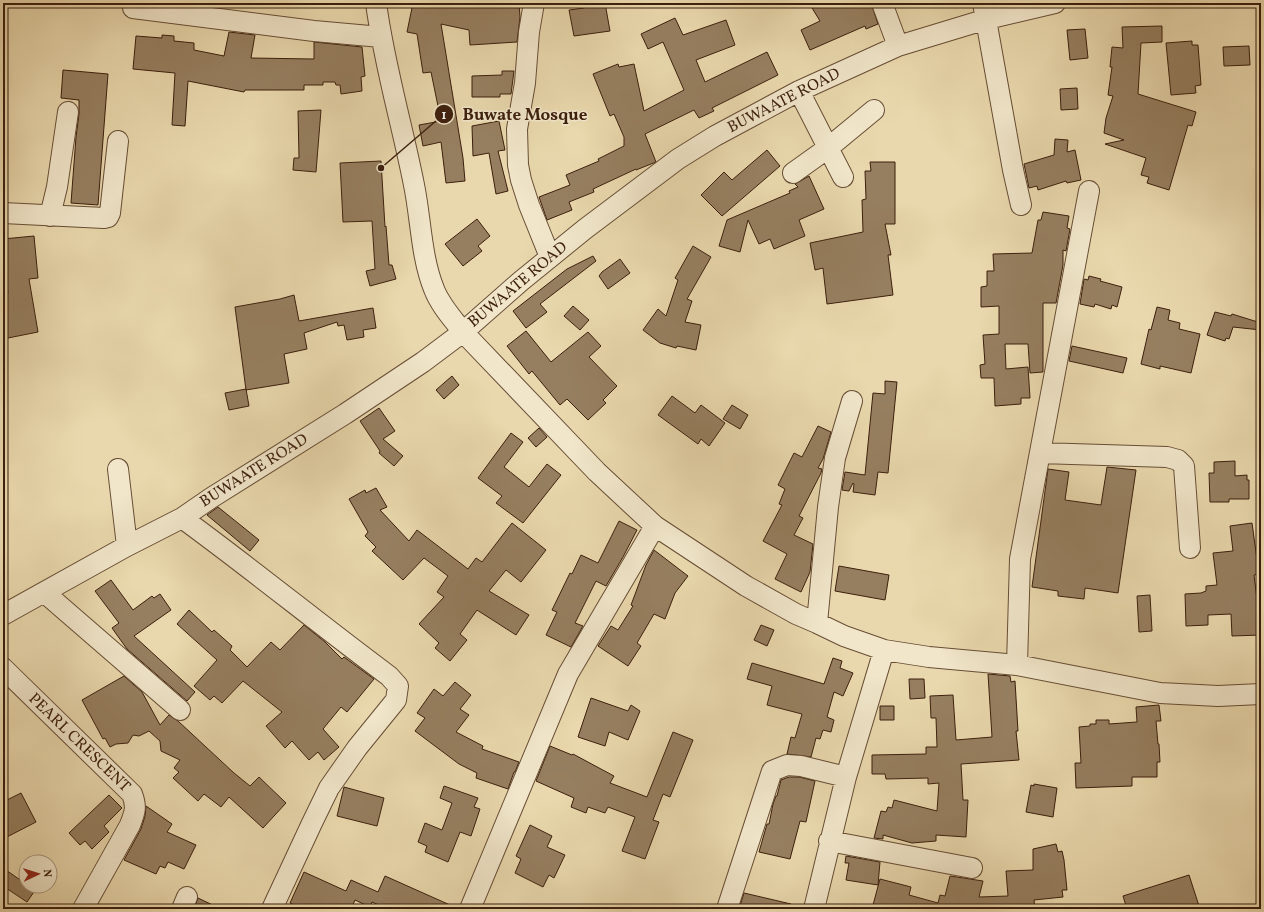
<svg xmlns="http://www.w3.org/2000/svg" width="1264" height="912" font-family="Vollkorn,serif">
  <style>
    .building { fill: #967f60; stroke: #3c1f0d }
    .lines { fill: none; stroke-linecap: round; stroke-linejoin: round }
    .minor-casing { stroke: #674d35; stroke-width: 22 }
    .minor { stroke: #f1e6ca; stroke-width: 20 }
    .labels { text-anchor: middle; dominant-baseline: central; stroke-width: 3; stroke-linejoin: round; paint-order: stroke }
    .street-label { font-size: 16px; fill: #3c1f0d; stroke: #f1e6ca }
    .leader { fill: none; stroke: #3c1f0d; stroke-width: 1.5 }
    .callout-dot { fill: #3c1f0d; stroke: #f1e6ca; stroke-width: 1.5 }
    .mark-label { font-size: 12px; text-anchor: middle; font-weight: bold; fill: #fff }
    .callout-label { font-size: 17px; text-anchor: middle; font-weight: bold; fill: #3c1f0d; stroke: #f1e6ca; stroke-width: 3; stroke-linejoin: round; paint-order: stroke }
  </style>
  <rect width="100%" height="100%" fill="#e9d8ad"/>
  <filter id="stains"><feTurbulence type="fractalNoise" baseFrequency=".005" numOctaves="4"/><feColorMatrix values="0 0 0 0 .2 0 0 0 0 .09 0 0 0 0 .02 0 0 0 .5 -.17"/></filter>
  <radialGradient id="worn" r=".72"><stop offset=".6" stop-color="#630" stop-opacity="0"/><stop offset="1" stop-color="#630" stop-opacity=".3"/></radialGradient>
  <!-- building -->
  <path class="building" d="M413,3H519L520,17L517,42L470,45L469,30L441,24L463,158L465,181L446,183L441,142L423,146L419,125L441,121L431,72L423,73L417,34L407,32Z
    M583,3H605L610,31L574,36L569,10L584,8Z
    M809,3H871L878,24L866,29L865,26L810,50L801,30L820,21Z
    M675,18L683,35L726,20L735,45L696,60L705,82L767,52L778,75L712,108L714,111L699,118L694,110L645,134L656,162L636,170V169L593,189L594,192L569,202L572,210L547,220L539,197L570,185L566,175L599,161L598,159L624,146V137L614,114L610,116L593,74L618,64L619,67L634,64L644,111L684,90L663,42L648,49L641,34Z
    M1162,26V42L1141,43L1138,94L1196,112L1192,126L1188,125L1169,190L1147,183L1149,177L1141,175L1146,158L1105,144L1124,140L1104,133L1106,118L1113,96L1108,95L1112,67H1110L1112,47L1123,48L1122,27Z
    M1085,29L1088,58L1070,60L1067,30Z
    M229,32L255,35L251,58L314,59V42L362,47L365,76L361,77L362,91L341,94L340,85H336L335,82H323V85H304V90H245L244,92L188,81L185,126L172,125L175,73L133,69L136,36L162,38V35L174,36V41L194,43V50L224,56Z
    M1192,41V45H1198L1201,85L1195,86L1196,93L1171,95L1166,43Z
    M1249,46L1250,65L1224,66L1223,47Z
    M63,70L108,74L98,205L71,203L76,137L79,114V100L61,98Z
    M502,71H514L511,94H500V97H472V76L502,75Z
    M1077,88L1078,109L1061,110L1060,89Z
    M321,110L316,172L293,170L294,158H299L298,111Z
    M499,121L505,150L498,151L508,191L496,194L489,153L473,156L472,126Z
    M1055,139L1068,140L1067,152L1075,150L1081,180L1067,183L1066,181L1038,190L1037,186L1029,188L1024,164L1054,155Z
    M767,150L780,166L722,216L701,195L724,172L732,180Z
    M381,161L385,227L386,226L389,265H392L396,279L370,286L366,271L375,269L372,221L343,222L340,163Z
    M870,162H895V224H885L891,255H888L893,295L827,304L823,268L815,270L810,243L863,232L862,200L866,199L865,171H871Z
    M809,176L824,209L799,220L805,236L774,249L770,239L759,244L748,220L740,252L719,246L727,220L790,193L789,191L798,187L795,184Z
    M1043,212L1069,216L1067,228L1070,229L1066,251L1063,250V265L1056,303H1043V372L1030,373L1028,344H1005L1006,369L1028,367L1030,398H1021V404L995,406L994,378H981L980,365L985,364L983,335L999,334V306L981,307V287L987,286V271H994L993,254L1032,253L1038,220H1041Z
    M477,219L490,236L478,246L482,251L463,266L445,244Z
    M34,236L38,278L29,279L38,332L3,339V294L8,293L5,265H4L3,239Z
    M693,246L711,257L687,299L692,301L685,322L701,325L696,350L677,346L676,348L660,343L643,330L658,309L666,316L678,280L675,278Z
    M593,256L596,261L540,304L547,312L526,328L513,311L567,269Z
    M620,259L630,273L608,289L599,276L602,272Z
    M1089,276L1101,279L1100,281L1122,287L1117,307L1112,305L1111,309L1095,304L1094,307L1080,304L1084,279L1088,280Z
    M294,295L299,321L373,308L376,328L363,330L364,337L347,340L344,325L338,326L337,322L304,333L307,349L284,354L289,383L246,390L235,307L280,299Z
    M573,306L589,320L580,330L564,316Z
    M1157,307L1170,310L1168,320L1180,323L1179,329L1200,334L1191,373L1160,366V369L1141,364L1149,329L1151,330Z
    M1215,312L1231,316L1232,314L1261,323V330L1233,327L1229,339L1226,338L1225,341L1207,335Z
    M526,331L551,362L588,332L601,346L589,357L617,386L603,400L606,403L588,420L567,399L560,405L532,371L529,374L507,346Z
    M1072,346L1127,358L1123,373L1069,361Z
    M452,376L459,385L444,399L436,390Z
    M885,381L897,382L888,473L878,472L875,495L853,492L854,484L853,483L849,491L842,490L845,472L865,475L873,393L885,394Z
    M246,389L249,406L229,410L225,393Z
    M672,396L695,413L701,405L725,423L709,446L701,439L698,444L658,415Z
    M732,405L748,415L740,429L723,419Z
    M379,408L395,431L383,439L403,456L394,466L379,453L380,451L360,421Z
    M818,426L831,432L823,459L818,468L822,469L821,473L799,516L803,518L794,535L813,544L810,572L801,592L775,579L787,554L763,541L782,505L779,504L785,489L778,485L794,453L802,457Z
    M539,428L547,437L536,447L528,438Z
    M511,433L523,442L504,467L529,487L547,464L561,475L523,523L496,503L502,496L478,478Z
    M1235,461V476L1247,475V480H1249V499H1229V502H1210L1209,473H1214V462Z
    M1107,467L1136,470L1118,593L1085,588L1084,599L1058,596V591L1032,587L1048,469L1069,472L1065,500L1101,505Z
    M376,488L387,507L380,510L409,541L417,530L468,569L476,558L482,562L512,523L546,550L521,582L506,570L489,591L529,615L516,635L477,610L460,634L467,640L450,661L435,648L439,643L419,624L444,597L437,592L448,576L424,558L403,580L372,551L376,547L365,536L368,532L349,499L365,490L366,493Z
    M218,507L259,540L250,551L207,515Z
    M619,521L637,530L623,557L606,586L596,581L575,623L583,626L571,647L546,635L557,612L552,610L570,573L572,574L581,555L598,563Z
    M1252,523L1259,574L1254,575L1257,599H1261V635L1232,636L1231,614L1208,615V625L1186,626L1185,594L1201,593L1206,591V586L1217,585L1213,553L1233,551L1230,526Z
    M654,550L688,576L675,593L665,619L654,614L637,643L641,646L628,666L598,646L611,626L618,630L633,606L631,605L646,565Z
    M839,566L889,575L885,600L835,591Z
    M111,580L133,610L152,596L154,598L160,594L171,610L134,636L195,692L187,701L127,649L112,628L119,623L95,591Z
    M1150,595L1152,631L1139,632L1137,596Z
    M189,610L212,632L214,630L232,646L230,650L247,667L271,642L280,650L304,625L325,642L342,659L344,657L374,679L347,712L341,707L323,729L339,747L324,760L318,752L309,760L292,741L285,748L266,726L282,712L243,681L222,703L214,696L210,700L194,686L217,660L177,624Z
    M761,625L774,630L767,646L754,640Z
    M833,658L842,661L840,668L853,673L843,696L834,692L827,717L834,720L831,732L823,730L820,739L816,738L811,757L787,754L791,737L795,738L802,714L767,705L772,686L747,679L752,663L824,684Z
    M988,674L1010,676L1011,682L1015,681L1018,731H1016L1019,760L961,764L963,800H968L966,837L936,835V841L912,843L883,835V839L874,838L881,811L886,812L888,807L892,808L894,800L937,811L939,783L928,784V778L886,779L885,774H872V755L926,754V747H937L936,718H931L930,696L953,695L956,740L992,737Z
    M124,676L142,692L160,725L169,715L178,721L234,773L250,786L259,777L286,803L263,828L229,797L221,807L204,794L198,801L173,778L179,772L174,768L180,760L161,751L160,741L149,731L139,736L133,735L128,743L116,744L110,747L105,738L103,739L82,700Z
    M909,679H924L925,698L910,699Z
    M455,682L471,695L460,709L469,715L456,732L483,746L482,749L519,762L515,772H514L508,789L476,778L477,773L459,764L415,731L425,718L417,713L434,689L443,696Z
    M591,698L628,711L631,705L640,711L628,740L609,732L605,746L578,737Z
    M1159,705L1161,721H1156L1158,744H1159L1160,762H1157V777H1132V786L1076,788L1075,763H1081L1079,727L1090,726V724H1096V720H1109V724L1137,722L1136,707Z
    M880,706H894V720H880Z
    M673,732L693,740L670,797L663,794L653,820L659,822L645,859L622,851L635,817L608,807L605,813L588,807L586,813L571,807L574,798L536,781L550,746L572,755L573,754L614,776L610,783L647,797Z
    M789,777H799L815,781L806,822L800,821L790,859L759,852L767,824H769L773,804L776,796H777L781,780Z
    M1034,784L1057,788L1053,817L1026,812L1031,785L1034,786Z
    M444,786L478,798L474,807L480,809L471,836L460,832L448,862L425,852L427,846L418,842L425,823L442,830L452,803L440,798Z
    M344,787L384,798L377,826L337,816Z
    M21,793L36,822L3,839V802Z
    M109,795L122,808L104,826L109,832L92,849L85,841L80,845L69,833Z
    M146,806L172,824L167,832L196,845L184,869L168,862L165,868L160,866L156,874L124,860L141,829L145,816Z
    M530,825L552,836L547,847L565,855L554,878L549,875L543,887L515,873L521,859L516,856Z
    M1056,844L1058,852L1062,851L1064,860L1067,890H1062L1063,897L1034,900L1035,909H876L877,906L873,905L880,879L911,887L909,895L938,903L940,895L945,896L950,876L983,881L979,897L1008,896L1006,871L1033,870V849Z
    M846,856L880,862L878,885L846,880L849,863H845Z
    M3,868L26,884V886H38L27,902L3,886Z
    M304,872L346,891L351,880L378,892L385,876L459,909H388L372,902L370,907L355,900L351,909H302L290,903Z
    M1189,875L1200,909H1127L1123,896Z
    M744,893L791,904V909H739Z
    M198,898L221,909H194Z"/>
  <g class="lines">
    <!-- minor casing -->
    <g class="minor-casing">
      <path id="minor" d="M376,3C384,64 402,124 414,185C421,219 421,257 434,289C440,305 453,319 463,332L597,472L655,526L746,586L796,614L817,623L844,636L884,650L929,657L1017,665L1160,693L1218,696L1261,694
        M534,3L529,32L525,83L517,129L518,165L521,180L529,205L550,257
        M882,3L898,46
        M983,3L1013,170L1021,205
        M133,8L314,31L381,37
        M799,91L843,177
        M793,173L828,148L874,110
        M3,213L104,218L108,217L110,213L118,141
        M50,216L57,187L68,112
        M1040,453L1167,457L1178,460L1184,466L1190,548
        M118,469L127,546
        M182,518C252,569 319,624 389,676L398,686L396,700L357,748L329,788L312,823L272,909
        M45,593L180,710
        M3,615L127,546L182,518L211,498L345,414L423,362L463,332L521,281L585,229L678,159L715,136L799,91L898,46L987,19L1055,3
        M817,623L828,507L835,458L852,401
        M1017,665L1020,559L1089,191
        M3,668L132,794C137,807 135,812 130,825L83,909
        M829,841L972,868
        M182,909L187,897
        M470,909L568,674L655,526
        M727,909L772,771L787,765L801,766L846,777
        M814,909L846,777L884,650"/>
    </g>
    <!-- minor -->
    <use href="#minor" class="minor"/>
  </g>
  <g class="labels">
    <!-- street labels -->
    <g class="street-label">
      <text transform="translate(784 101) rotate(-27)">BUWAATE ROAD</text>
      <text transform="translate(518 285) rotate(-40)">BUWAATE ROAD</text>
      <text transform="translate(254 471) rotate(-32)">BUWAATE ROAD</text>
      <text transform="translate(79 743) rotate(44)">PEARL CRESCENT</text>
    </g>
  </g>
  <!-- callouts -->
  <path class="leader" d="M381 168L444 114"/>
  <g class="callout-dot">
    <circle cx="381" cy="168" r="4"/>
    <circle cx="444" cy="114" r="10"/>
  </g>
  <g class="mark-label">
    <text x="444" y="119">1</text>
  </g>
  <g class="callout-label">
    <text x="525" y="120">Buwate Mosque</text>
  </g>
  <!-- margin -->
  <rect width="1264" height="912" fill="none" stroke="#e9d8ad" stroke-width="16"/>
  <rect x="4" y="4" width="1256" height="904" fill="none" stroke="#3c1f0d" stroke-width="2"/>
  <rect x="8" y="8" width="1248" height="896" fill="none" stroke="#3c1f0d"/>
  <!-- north arrow -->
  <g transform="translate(38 874) rotate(86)"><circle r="19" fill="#f1e6ca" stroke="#a9967e"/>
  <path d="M0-3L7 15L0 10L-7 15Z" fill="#8f2418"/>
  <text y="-6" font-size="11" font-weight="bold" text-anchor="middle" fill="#3c1f0d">N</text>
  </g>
  <rect width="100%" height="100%" filter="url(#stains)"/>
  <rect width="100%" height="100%" fill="url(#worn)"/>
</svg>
